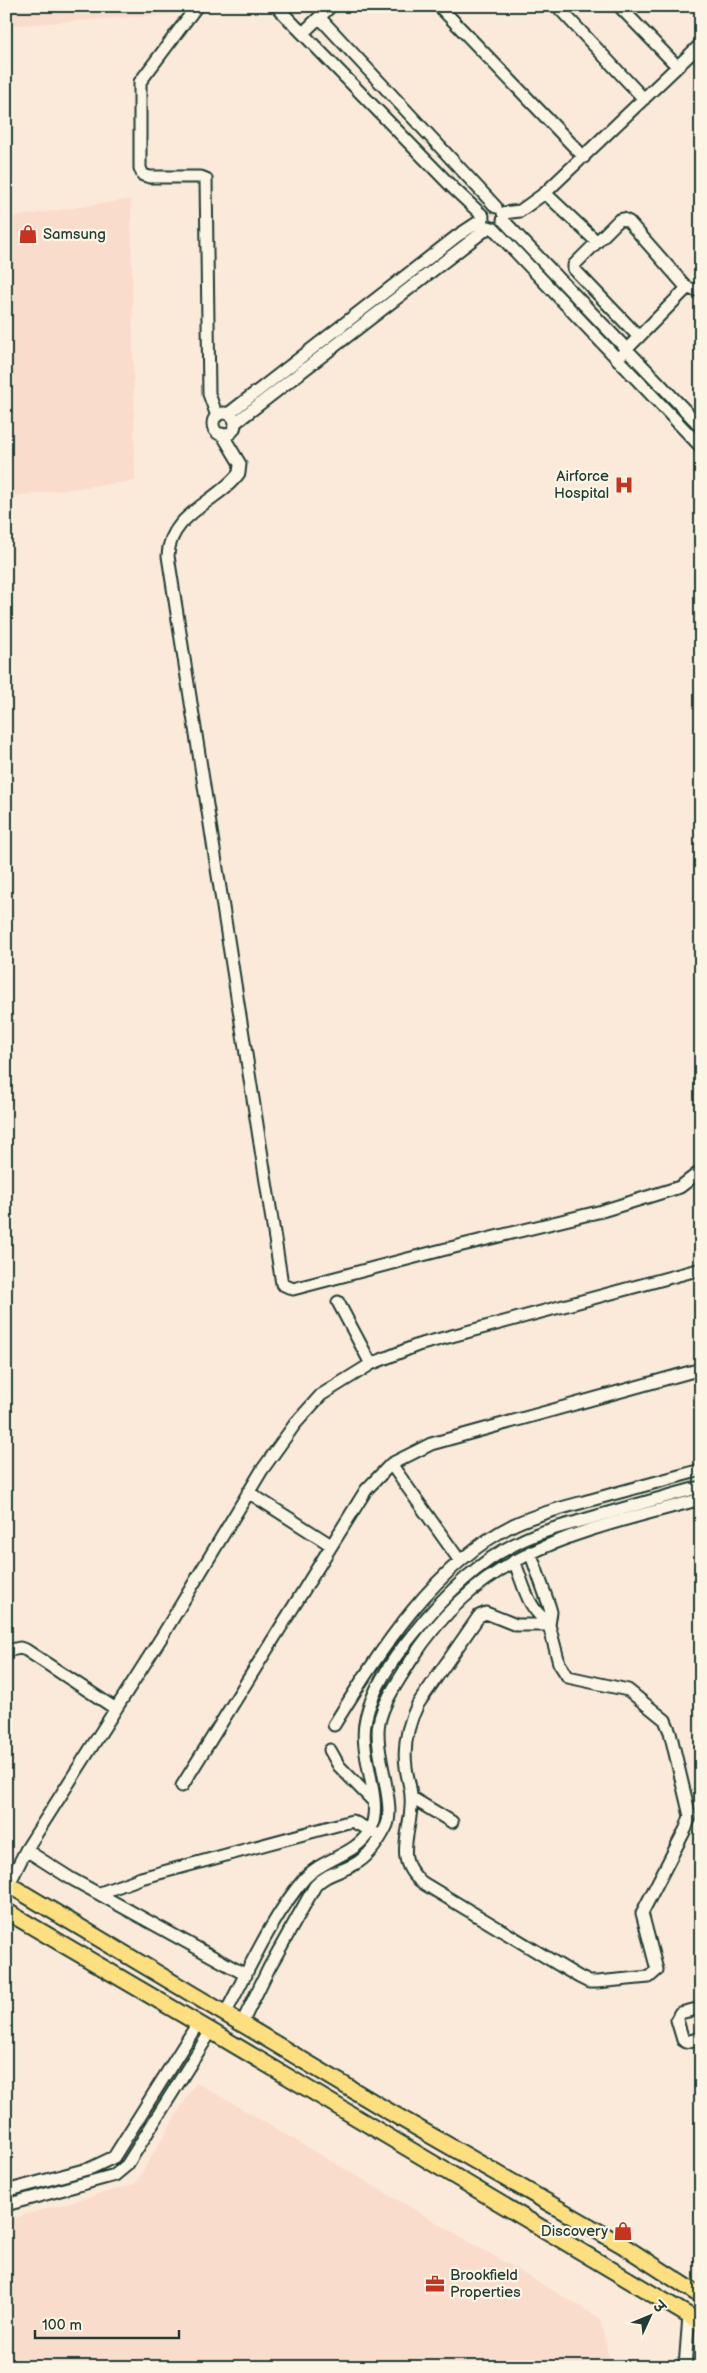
<svg xmlns="http://www.w3.org/2000/svg" width="707" height="2373" font-family="'Balsamiq Sans','Playpen Sans Deva',sans-serif">
  <style>
    .built { fill: #fadccd }
    .lines { fill: none; stroke-linecap: round; stroke-linejoin: round }
    .minor-casing { stroke: #1f3d34; stroke-width: 15 }
    .major-casing { stroke: #1f3d34; stroke-width: 19 }
    .minor { stroke: #fcf5e5; stroke-width: 11 }
    .major { stroke: #fddf80; stroke-width: 15 }
    .labels { text-anchor: middle; dominant-baseline: central; stroke-width: 4.5; stroke-linejoin: round; paint-order: stroke }
    .poi-label { font-size: 15px; fill: #1f3d34; stroke: #fcf5e5; text-anchor: start }
  </style>
  <rect width="100%" height="100%" fill="#fbeada"/>
  <filter id="ink" filterUnits="userSpaceOnUse"><feTurbulence type="fractalNoise" baseFrequency=".02" numOctaves="2"/><feDisplacementMap in="SourceGraphic" scale="10" xChannelSelector="R" yChannelSelector="G"/><feConvolveMatrix kernelMatrix="1 2 1 2 8 2 1 2 1" color-interpolation-filters="sRGB"/></filter>
  <g filter="url(#ink)">
    <!-- built -->
    <path class="built" d="M6,6H183L178,14L6,26Z
      M131,199L135,481L6,497V218Z
      M196,2082L600,2318L611,2367H13L6,2340V2220L135,2184Z"/>
    <g class="lines">
      <!-- minor casing -->
      <g class="minor-casing">
        <path id="minor" d="M197,6L140,82V168L143,175L150,177H201L206,179L209,394L217,416
          M276,6L453,188L483,216
          M439,6L584,157
          M557,6L644,99
          M619,6L677,66
          M320,18L496,207
          M303,33L331,6
          M545,193L597,242
          M503,213L520,211L545,193L701,44
          M503,220L701,427
          M493,228L701,447
          M639,337L574,269V265L619,220L623,219L629,222L687,288L701,291
          M622,354L687,288
          M213 424a11 11 0 1 1 22 0a11 11 0 1 1-22 0Z
          M228,414L457,236L483,219
          M235,423L489,227
          M222,434L240,464L239,473C218,502 169,514 168,556L282,1284L293,1289L442,1250L602,1211L680,1187L701,1171
          M338,1302L371,1364
          M391,1464L460,1561
          M248,1492L331,1545
          M530,1552L549,1605L551,1612L549,1625L559,1663L568,1677L628,1690L665,1720L670,1732L690,1816L686,1828L642,1913L657,1970L649,1977L597,1982H589L579,1977L423,1883C390,1859 414,1829 411,1797C411,1787 407,1777 406,1767C403,1745 408,1724 418,1704L479,1616L486,1613L516,1625H549
          M514,1561C523,1581 527,1610 548,1621
          M6,1651L20,1648L26,1650L116,1709
          M334,1725C379,1652 435,1563 515,1524C539,1513 565,1507 591,1500C627,1490 664,1480 701,1470
          M330,1750L339,1766L374,1802
          M182,1786L366,1490L391,1464L431,1444L701,1369
          M412,1798L452,1822
          M26,1850L70,1878L246,1975
          M9,1884L26,1850L161,1638L262,1470L295,1424L321,1395L371,1364L418,1345L701,1269
          M100,1893L141,1878L352,1821L375,1833
          M701,2008L680,2013L677,2020L683,2040L686,2042L701,2038
          M225,2014C248,1971 273,1915 305,1878C323,1858 357,1855 370,1830C385,1800 357,1754 366,1718C373,1687 394,1657 414,1633C442,1598 476,1563 517,1543C539,1531 564,1526 587,1519C625,1508 663,1497 701,1487
          M242,2023L269,1968L315,1886C325,1874 341,1872 355,1864C368,1857 379,1841 386,1827C397,1806 373,1751 379,1723C383,1702 399,1680 410,1662C482,1548 580,1532 701,1499
          M6,2191L91,2168L114,2157L198,2023
          M6,2205L115,2175L127,2165L211,2031
          M685,2367L689,2316"/>
      </g>
      <!-- major casing -->
      <g class="major-casing">
        <path id="major" d="M6,1883L383,2108L622,2245L701,2296
          M6,1911L211,2031L701,2323"/>
      </g>
      <!-- minor -->
      <use href="#minor" class="minor"/>
      <!-- major -->
      <use href="#major" class="major"/>
    </g>
  </g>
  <!-- icons -->
  <defs>
    <g id="shop-bare" transform="scale(1.5)"><path d="M-5-2.5h2.3a2.7 3.5 0 0 1 5.4 0H5L5.5 6h-11ZM-1.5-2.5h3a1.5 2.3 0 0 0-3 0Z" fill="#c8321e" stroke="#fcf5e5" stroke-width="2.5" paint-order="stroke"/></g>
    <g id="hospital-bare" transform="scale(1.5)"><path d="M-5-5h3v3.5h4V-5h3V5h-3V1.5h-4V5h-3Z" fill="#c8321e" stroke="#fcf5e5" stroke-width="2.5" paint-order="stroke"/></g>
    <g id="office-bare" transform="scale(1.5)"><path d="M-6-3h4V-5.5h4V-3h4V5H-6ZM-1-4.5V-3h2v-1.5ZM-6 0V1H6V0Z" fill="#c8321e" stroke="#fcf5e5" stroke-width="2.5" paint-order="stroke"/></g>
  </defs>
  <g fill-rule="evenodd">
    <use href="#shop-bare" x="28" y="234"/>
    <use href="#hospital-bare" x="624" y="485"/>
    <use href="#shop-bare" x="623" y="2231"/>
    <use href="#office-bare" x="435" y="2284"/>
  </g>
  <g class="labels">
    <!-- poi labels -->
    <g class="poi-label">
      <text x="43" y="234">Samsung</text>
      <text x="609" y="476" text-anchor="end">Airforce<tspan x="609" dy="17">Hospital</tspan></text>
      <text x="608" y="2231" text-anchor="end">Discovery</text>
      <text x="450" y="2275">Brookfield<tspan x="450" dy="17">Properties</tspan></text>
    </g>
  </g>
  <!-- margin -->
  <rect width="707" height="2373" fill="none" stroke="#fcf5e5" stroke-width="25"/>
  <rect x="12" y="12" width="682" height="2348" fill="none" stroke="#1f3d34" stroke-width="2" filter="url(#ink)"/>
  <!-- north arrow -->
  <g transform="translate(650 2316) rotate(46)" stroke="#fcf5e5" stroke-width="4" paint-order="stroke">
  <path d="M0-4L9 19L0 12L-9 19Z" fill="#1f3d34"/>
  <text y="-8" font-size="14" font-weight="bold" text-anchor="middle" fill="#1f3d34">उ</text>
  </g>
  <!-- scale -->
  <path d="M35 2330v8h144v-8" fill="none" stroke="#1f3d34" stroke-width="2.5"/>
  <text x="42" y="2330" font-size="15" fill="#1f3d34" stroke="#fcf5e5" stroke-width="4" paint-order="stroke">100 m</text>
</svg>
